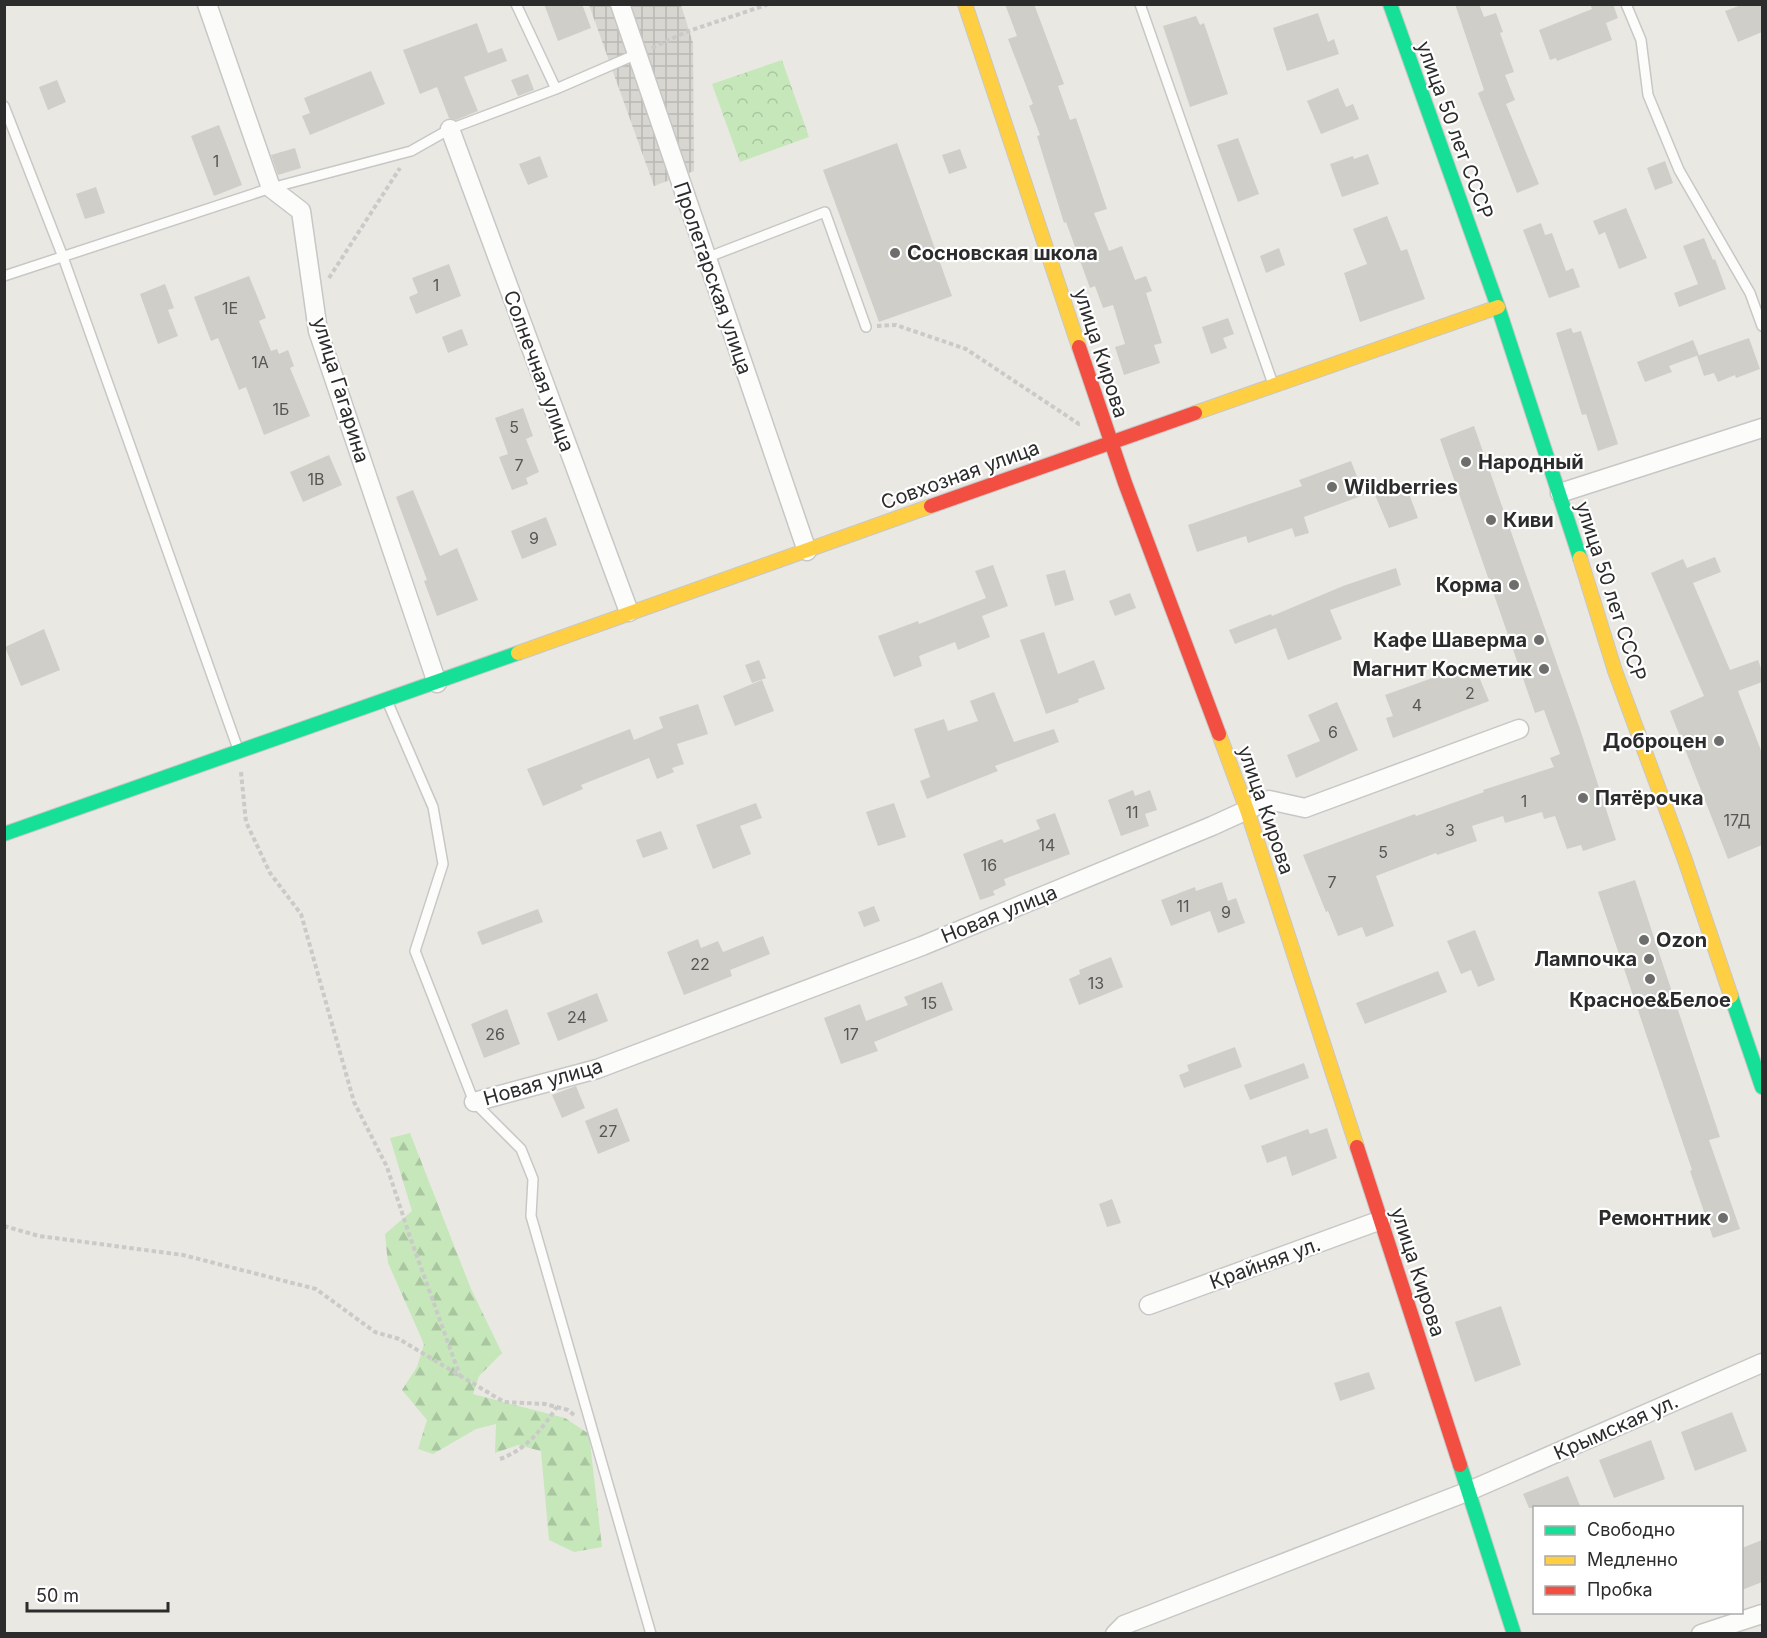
<svg xmlns="http://www.w3.org/2000/svg" width="1767" height="1638" font-family="Inter,sans-serif">
  <style>
    .forest { fill: url(#forest-firs) }
    .park { fill: url(#park-crowns) }
    .plaza { fill: url(#plaza-grid) }
    .building { fill: #cfcec9 }
    .lines { fill: none; stroke-linecap: round; stroke-linejoin: round }
    .lane-casing { stroke: #c8c7c7; stroke-width: 12 }
    .street-casing { stroke: #c8c7c7; stroke-width: 21 }
    .fast-casing { stroke: #c8c7c7; stroke-width: 16 }
    .slow-casing { stroke: #c8c7c7; stroke-width: 16 }
    .jam-casing { stroke: #c8c7c7; stroke-width: 16 }
    .path { stroke: #cacac9; stroke-width: 4; stroke-dasharray: 4.5 3; stroke-linecap: butt }
    .lane { stroke: #fcfcfb; stroke-width: 9 }
    .street { stroke: #fcfcfb; stroke-width: 18 }
    .fast { stroke: #16e098; stroke-width: 14 }
    .slow { stroke: #ffcf43; stroke-width: 14 }
    .jam { stroke: #f24e42; stroke-width: 14 }
    .poi-dot { fill: #6e6e6c; stroke: #fff; stroke-width: 2 }
    .labels { text-anchor: middle; dominant-baseline: central; stroke-width: 4.5; stroke-linejoin: round; paint-order: stroke }
    .number-label { font-size: 16px; fill: #565655 }
    .street-label { font-size: 20px; fill: #2c2c2c; stroke: #fff }
    .poi-label { font-size: 20px; font-weight: bold; fill: #2c2c2c; stroke: #fff; text-anchor: start }
  </style>
  <defs>
    <pattern id="forest-firs" width="22" height="20" patternUnits="userSpaceOnUse" patternTransform="scale(1.5)"><rect width="22" height="20" fill="#c5e7ba"/><path d="M5 1l3.5 6h-7zM16 11l3.5 6h-7z" fill="#a9c6a0"/></pattern>
    <pattern id="park-crowns" width="20" height="18" patternUnits="userSpaceOnUse" patternTransform="scale(1.5)"><rect width="20" height="18" fill="#c5e7ba"/><path d="M2 6a3 3 0 1 1 6 0M12 15a3 3 0 1 1 6 0" fill="none" stroke="#a9c6a0"/></pattern>
    <pattern id="plaza-grid" width="8" height="8" patternUnits="userSpaceOnUse" patternTransform="scale(1.5)"><rect width="8" height="8" fill="#d8d6d0"/><path d="M0 4h8M4 0v8" fill="none" stroke="#bab8b3"/></pattern>
  </defs>
  <rect width="100%" height="100%" fill="#eae8e2"/>
  <!-- forest -->
  <path class="forest" d="M410,1133L471,1289L502,1353L479,1376L473,1394L565,1418L589,1434L602,1547L574,1552L549,1540L541,1451L518,1445L495,1453L496,1424L476,1429L433,1454L418,1449L427,1420L402,1390L417,1367L424,1344L388,1263L385,1234L412,1211L390,1138Z"/>
  <!-- park -->
  <path class="park" d="M782,60L809,137L740,162L712,84Z"/>
  <!-- plaza -->
  <path class="plaza" d="M589,5H681L693,43L694,171L654,186Z"/>
  <!-- building -->
  <path class="building" d="M544,4H582L591,28L558,41Z
    M1005,4H1034L1064,84L1058,86L1070,120L1076,118L1107,209L1094,213L1109,251L1122,246L1135,280L1146,276L1152,291L1146,293L1162,343L1154,345L1160,363L1124,375L1115,347L1125,344L1113,305L1103,308L1095,286L1090,288L1066,222L1064,223L1037,136L1040,135L1029,106L1033,104L1008,39L1017,36Z
    M1455,4H1479L1484,17L1496,13L1503,32L1500,33L1514,72L1505,75L1515,100L1506,104L1539,184L1517,193L1478,93L1484,90Z
    M1590,4H1613L1618,18L1606,23L1612,40L1557,61L1556,58L1550,60L1539,30L1592,9Z
    M1744,4H1762V32L1738,42L1725,11Z
    M1318,13L1328,42L1334,39L1339,54L1287,71L1273,28Z
    M1196,16L1200,25L1204,23L1228,94L1190,107L1163,26Z
    M477,23L488,53L502,48L507,61L464,77L478,111L456,120L449,118L437,87L420,94L403,50Z
    M371,71L385,104L310,135L302,116L310,113L304,98Z
    M528,74L534,90L518,96L511,80Z
    M57,80L66,102L48,110L39,87Z
    M1338,88L1346,107L1353,104L1359,119L1321,134L1307,101Z
    M219,125L242,185L214,196L191,136Z
    M1238,138L1259,194L1238,202L1217,145Z
    M897,143L952,296L879,322L823,170Z
    M295,148L301,168L278,175L271,155Z
    M960,149L967,168L949,174L942,155Z
    M1368,154L1379,184L1342,197L1330,164L1353,156L1354,159Z
    M540,156L548,177L528,185L519,164Z
    M1665,161L1673,183L1655,190L1647,168Z
    M96,187L105,213L85,219L76,194Z
    M1626,208L1647,258L1619,269L1605,232L1599,235L1593,221Z
    M1387,216L1401,251L1407,249L1425,299L1360,322L1344,273L1367,264L1353,229Z
    M1541,223L1545,235L1552,233L1566,271L1573,268L1580,287L1549,298L1523,230Z
    M1704,238L1713,260L1715,259L1726,289L1679,307L1674,293L1698,284L1683,246Z
    M1279,248L1285,265L1266,273L1260,256Z
    M449,264L461,296L416,314L409,297L418,293L412,278Z
    M249,276L266,318L259,321L271,351L277,349L279,354L288,350L294,366L290,368L310,416L264,435L246,387L239,390L218,338L211,341L194,297Z
    M165,284L174,308L168,310L178,336L158,344L140,294Z
    M1228,318L1234,334L1223,338L1227,348L1211,354L1202,327Z
    M1571,328L1573,333L1581,331L1618,444L1598,451L1586,414L1582,415L1556,333Z
    M462,329L468,345L448,353L442,337Z
    M1749,338L1760,369L1736,378L1735,375L1718,382L1714,373L1704,376L1697,356Z
    M1693,340L1699,355L1669,366L1672,372L1645,382L1637,362Z
    M523,408L533,436L526,439L539,472L526,478L528,484L512,490L499,457L508,454L495,418Z
    M1474,426L1580,729L1616,840L1583,851L1581,845L1567,849L1555,816L1544,819L1542,812L1505,823L1503,816L1472,826L1477,841L1437,855L1436,853L1376,876L1394,926L1366,937L1362,927L1338,936L1328,911L1326,912L1303,855L1415,814L1416,816L1484,792L1483,790L1554,767L1550,758L1560,754L1544,710L1535,713L1440,439Z
    M329,455L342,485L303,502L290,472Z
    M1351,461L1364,495L1304,517L1309,533L1295,537L1292,528L1248,543L1246,536L1197,552L1188,525L1302,486L1299,480Z
    M1405,483L1418,518L1389,528L1375,495Z
    M413,490L440,556L457,548L478,600L437,616L424,581L427,580L396,497Z
    M546,517L557,545L522,559L511,531Z
    M1715,557L1721,572L1693,583L1730,670L1758,660L1762,671V682L1738,691L1762,753V845L1728,859L1670,711L1704,696L1651,573L1683,559L1687,568Z
    M993,565L1008,606L982,616L990,637L958,650L955,642L919,656L922,666L894,677L878,636L918,621L919,624L986,598L975,571Z
    M1396,568L1401,585L1330,610L1342,639L1288,660L1276,628L1235,644L1229,630L1271,614L1272,616L1343,586Z
    M1065,570L1074,600L1055,606L1046,575Z
    M1130,593L1136,608L1115,616L1109,601Z
    M44,629L60,670L21,686L5,647Z
    M1044,632L1058,674L1094,660L1105,689L1078,699L1079,702L1046,714L1020,640Z
    M759,660L766,678L752,683L745,665Z
    M1463,667L1467,676L1477,672L1489,701L1393,738L1386,718L1393,716L1385,695Z
    M762,680L774,711L735,726L723,696Z
    M994,692L1014,742L1054,729L1059,742L995,766L998,771L927,799L920,781L930,777L914,729L944,719L948,731L978,721L970,701Z
    M1337,702L1358,750L1296,778L1287,755L1320,741L1308,715Z
    M698,704L708,734L677,744L684,764L672,768L674,772L657,779L649,758L581,785L583,789L543,806L527,769L630,729L634,740L663,728L659,717Z
    M1133,790L1135,796L1150,790L1157,810L1145,814L1149,826L1121,836L1108,800Z
    M756,803L762,818L740,826L751,854L713,869L696,825Z
    M894,803L906,837L878,846L866,812Z
    M1055,813L1070,854L1004,879L1006,885L993,891L995,895L980,900L963,854L1002,839L1004,843L1040,829L1036,820Z
    M661,831L668,849L643,858L636,840Z
    M1635,880L1720,1137L1709,1140L1740,1229L1713,1238L1690,1171L1692,1170L1598,892Z
    M1222,882L1228,901L1236,898L1245,923L1218,933L1210,911L1171,926L1161,900L1195,887L1196,891Z
    M874,906L880,921L864,927L858,912Z
    M538,909L543,922L482,945L477,932Z
    M1475,930L1495,980L1478,987L1471,970L1461,974L1447,941Z
    M763,936L770,954L730,970L732,976L684,995L667,952L698,939L701,948L718,941L723,952Z
    M1111,957L1123,987L1079,1005L1069,979L1080,974L1079,970Z
    M1438,971L1447,992L1365,1024L1356,1003Z
    M942,982L953,1010L874,1042L878,1051L841,1064L824,1018L860,1004L866,1021L908,1005L904,997Z
    M597,993L608,1021L558,1041L547,1013Z
    M507,1009L520,1044L484,1058L471,1024Z
    M1235,1047L1242,1067L1184,1088L1179,1075L1189,1071L1187,1065Z
    M1304,1063L1309,1078L1250,1100L1244,1085Z
    M576,1086L585,1108L562,1118L552,1095Z
    M617,1108L630,1141L598,1154L585,1121Z
    M1327,1128L1337,1158L1292,1176L1286,1156L1267,1163L1261,1146L1308,1129L1310,1134Z
    M1112,1199L1121,1223L1107,1227L1099,1204Z
    M1501,1306L1521,1365L1475,1382L1455,1322Z
    M1369,1372L1375,1389L1340,1401L1334,1383Z
    M1732,1412L1747,1451L1695,1471L1681,1432Z
    M1651,1440L1665,1479L1614,1498L1599,1460Z
    M1568,1476L1581,1508H1529L1523,1494Z
    M1762,1540V1582L1742,1590V1548Z"/>
  <g class="lines">
    <!-- lane casing -->
    <g class="lane-casing">
      <path id="lane" d="M516,4L556,89
        M1140,4L1273,384
        M1626,4L1641,40L1648,95L1679,170L1750,293L1762,326
        M4,106L63,257L238,749
        M706,258L825,212L866,327
        M4,276L271,188L411,151L450,129L556,89L637,54
        M388,703L433,807L443,864L415,951L474,1102L521,1149L533,1179L531,1216L651,1634"/>
    </g>
    <!-- street casing -->
    <g class="street-casing">
      <path id="street" d="M207,4L271,188L301,211L318,331L437,683
        M620,4L807,551
        M450,129L629,612
        M1560,493L1762,428
        M474,1102L597,1069L922,946L1212,826L1269,800L1305,808L1519,729
        M1149,1305L1381,1220
        M1115,1634L1124,1625L1469,1491L1762,1363
        M1701,1634L1762,1614"/>
    </g>
    <!-- fast casing -->
    <g class="fast-casing">
      <path id="fast" d="M1390,4L1498,307L1580,558
        M4,834L518,653
        M1731,996L1762,1087
        M1460,1465L1514,1634"/>
    </g>
    <!-- slow casing -->
    <g class="slow-casing">
      <path id="slow" d="M965,4L1079,347
        M1195,413L1498,307
        M1580,558L1615,671L1685,860L1731,996
        M518,653L931,506
        M1219,734L1247,810L1357,1147"/>
    </g>
    <!-- jam casing -->
    <g class="jam-casing">
      <path id="jam" d="M1079,347L1125,483L1219,734
        M931,506L1195,413
        M1357,1147L1460,1465"/>
    </g>
    <!-- path -->
    <path class="path" d="M652,48L686,32L769,4
      M329,278L400,168
      M877,326L896,325L966,349L1079,424H1082
      M241,772L246,822L270,873L301,914L354,1102L387,1167L410,1237L460,1376
      M4,1226L39,1236L183,1255L316,1289L375,1332L399,1339L504,1402L545,1404L568,1410L574,1415
      M500,1459C527,1449 541,1430 557,1407"/>
    <!-- lane -->
    <use href="#lane" class="lane"/>
    <!-- street -->
    <use href="#street" class="street"/>
    <!-- fast -->
    <use href="#fast" class="fast"/>
    <!-- slow -->
    <use href="#slow" class="slow"/>
    <!-- jam -->
    <use href="#jam" class="jam"/>
  </g>
  <!-- markers -->
  <g class="poi-dot">
    <circle cx="895" cy="253" r="6"/>
    <circle cx="1466" cy="462" r="6"/>
    <circle cx="1332" cy="487" r="6"/>
    <circle cx="1491" cy="520" r="6"/>
    <circle cx="1514" cy="585" r="6"/>
    <circle cx="1539" cy="640" r="6"/>
    <circle cx="1544" cy="669" r="6"/>
    <circle cx="1719" cy="741" r="6"/>
    <circle cx="1583" cy="798" r="6"/>
    <circle cx="1644" cy="940" r="6"/>
    <circle cx="1649" cy="959" r="6"/>
    <circle cx="1650" cy="979" r="6"/>
    <circle cx="1723" cy="1218" r="6"/>
  </g>
  <g class="labels">
    <!-- number labels -->
    <g class="number-label">
      <text x="216" y="161">1</text>
      <text x="436" y="285">1</text>
      <text x="230" y="308">1Е</text>
      <text x="260" y="362">1А</text>
      <text x="281" y="409">1Б</text>
      <text x="514" y="427">5</text>
      <text x="519" y="465">7</text>
      <text x="316" y="479">1В</text>
      <text x="534" y="538">9</text>
      <text x="1470" y="693">2</text>
      <text x="1417" y="705">4</text>
      <text x="1333" y="732">6</text>
      <text x="1524" y="801">1</text>
      <text x="1132" y="812">11</text>
      <text x="1737" y="820">17Д</text>
      <text x="1450" y="830">3</text>
      <text x="1047" y="845">14</text>
      <text x="1383" y="852">5</text>
      <text x="989" y="865">16</text>
      <text x="1332" y="882">7</text>
      <text x="1183" y="906">11</text>
      <text x="1226" y="912">9</text>
      <text x="700" y="964">22</text>
      <text x="1096" y="983">13</text>
      <text x="929" y="1003">15</text>
      <text x="577" y="1017">24</text>
      <text x="495" y="1034">26</text>
      <text x="851" y="1034">17</text>
      <text x="608" y="1131">27</text>
    </g>
    <!-- street labels -->
    <g class="street-label">
      <text transform="translate(1455 130) rotate(70)">улица 50 лет СССР</text>
      <text transform="translate(713 278) rotate(71)">Пролетарская улица</text>
      <text transform="translate(1101 353) rotate(72)">улица Кирова</text>
      <text transform="translate(539 371) rotate(70)">Солнечная улица</text>
      <text transform="translate(341 390) rotate(73)">улица Гагарина</text>
      <text transform="translate(960 475) rotate(-20)">Совхозная улица</text>
      <text transform="translate(1611 591) rotate(72)">улица 50 лет СССР</text>
      <text transform="translate(1266 810) rotate(71)">улица Кирова</text>
      <text transform="translate(999 914) rotate(-22)">Новая улица</text>
      <text transform="translate(543 1082) rotate(-16)">Новая улица</text>
      <text transform="translate(1265 1263) rotate(-20)">Крайняя ул.</text>
      <text transform="translate(1418 1272) rotate(72)">улица Кирова</text>
      <text transform="translate(1616 1427) rotate(-24)">Крымская ул.</text>
    </g>
    <!-- poi labels -->
    <g class="poi-label">
      <text x="907" y="253">Сосновская школа</text>
      <text x="1478" y="462">Народный</text>
      <text x="1344" y="487">Wildberries</text>
      <text x="1503" y="520">Киви</text>
      <text x="1502" y="585" text-anchor="end">Корма</text>
      <text x="1527" y="640" text-anchor="end">Кафе Шаверма</text>
      <text x="1532" y="669" text-anchor="end">Магнит Косметик</text>
      <text x="1707" y="741" text-anchor="end">Доброцен</text>
      <text x="1595" y="798">Пятёрочка</text>
      <text x="1656" y="940">Ozon</text>
      <text x="1637" y="959" text-anchor="end">Лампочка</text>
      <text x="1650" y="1000" text-anchor="middle">Красное&amp;Белое</text>
      <text x="1711" y="1218" text-anchor="end">Ремонтник</text>
    </g>
  </g>
  <!-- border -->
  <rect width="1767" height="1638" fill="none" stroke="#2c2c2c" stroke-width="12"/>
  <!-- legend -->
  <rect x="1533" y="1506" width="210" height="108" fill="#ffffff" stroke="#ababab" stroke-width="1.5"/>
  <rect x="1545" y="1526" width="30" height="9" fill="#16e098" stroke="#ababab" stroke-width="1.5"/>
  <text x="1587" y="1536" font-size="18" fill="#2c2c2c">Свободно</text>
  <rect x="1545" y="1556" width="30" height="9" fill="#ffcf43" stroke="#ababab" stroke-width="1.5"/>
  <text x="1587" y="1566" font-size="18" fill="#2c2c2c">Медленно</text>
  <rect x="1545" y="1586" width="30" height="9" fill="#f24e42" stroke="#ababab" stroke-width="1.5"/>
  <text x="1587" y="1596" font-size="18" fill="#2c2c2c">Пробка</text>
  <!-- scale -->
  <path d="M27 1602v9h141v-9" fill="none" stroke="#2c2c2c" stroke-width="3"/>
  <text x="36" y="1602" font-size="18" fill="#2c2c2c" stroke="#ffffff" stroke-width="4.5" paint-order="stroke">50 m</text>
</svg>
